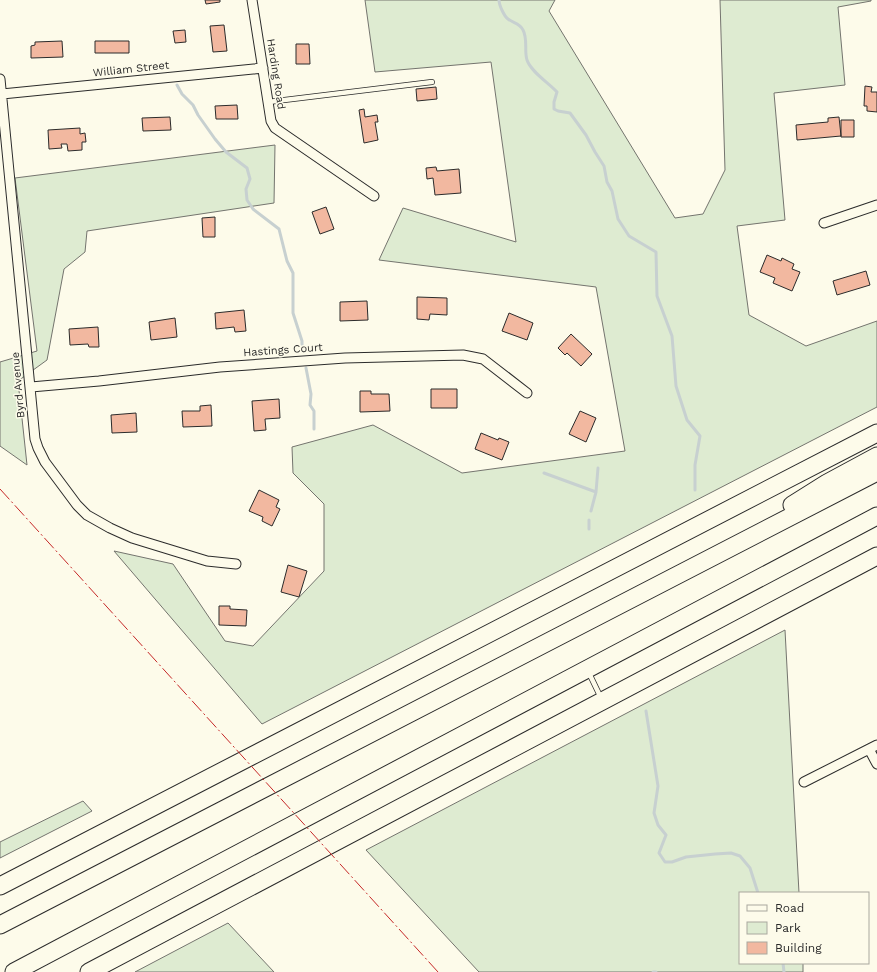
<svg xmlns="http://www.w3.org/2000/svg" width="877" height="972" font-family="'Work Sans',sans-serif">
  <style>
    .green { fill: #deebd1; stroke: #74746e }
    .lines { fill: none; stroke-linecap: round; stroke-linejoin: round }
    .stream { stroke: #c7d0d0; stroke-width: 3 }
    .building { fill: #f2b8a0; stroke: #2b2b2b }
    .lane-casing { stroke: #2b2b2b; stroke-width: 6 }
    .street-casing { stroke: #2b2b2b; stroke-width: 11 }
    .highway-casing { stroke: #2b2b2b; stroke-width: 19 }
    .lane { stroke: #fdfbea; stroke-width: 4.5 }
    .street { stroke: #fdfbea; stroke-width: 9 }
    .highway { stroke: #fdfbea; stroke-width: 17 }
    .power { stroke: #c62828; stroke-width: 1; stroke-dasharray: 14 3 2 3; stroke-linecap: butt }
    .labels { text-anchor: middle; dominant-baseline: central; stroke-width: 3; stroke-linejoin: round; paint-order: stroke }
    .street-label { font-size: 11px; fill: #2b2b2b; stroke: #fdfbea }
  </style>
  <rect width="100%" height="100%" fill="#fdfbea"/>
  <!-- green -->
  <path class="green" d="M365,0H555L549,11L675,218L703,214L725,170L720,0H871V1L838,7L845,85L774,93L785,220L737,226L749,315L806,346L877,321V407L262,724L114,551L173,564L225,641L253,646L324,571V504L293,473L292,447L373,425L462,473L625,451L596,287L379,260L403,208L516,242L491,62L375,72Z
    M275,145L274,203L87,231L85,252L64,269L47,360L18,381L27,465L0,446V362L37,351L15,178Z
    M785,630L799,893H740V963H803V972H479L366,850Z
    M83,801L92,811L0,858V842Z
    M228,923L274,972H135Z"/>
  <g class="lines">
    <!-- stream -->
    <path class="stream" d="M499,0C499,5 504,16 508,19C513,23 520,23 523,30C528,39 524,51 527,60C531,72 549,83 557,92L554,102V109L558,111L570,113L586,135L595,152L604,166L607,182L612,191L618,219L629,236L656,252L657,296L672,336L676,386L687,420L700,436L695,465V490
      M177,85L182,94L193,105L198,115L215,139L226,152L247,168L250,179L246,189L247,200L253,209L279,229L287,261L293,273V313L302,341V348
      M306,368L311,394L310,405L314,411V429
      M544,473L596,492
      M591,511L596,492L598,468
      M589,529V520
      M646,711L658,786L654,813L658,825L666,835L659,853L665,862H672L686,857L715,854L731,853L740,856L750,868L758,893
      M783,963L784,972
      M653,972H656"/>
  </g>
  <!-- building -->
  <path class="building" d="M205,0H220V2L206,4Z
    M224,25L227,51L213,52L210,26Z
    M185,30L186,42L175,43L173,31Z
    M62,41L63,57L31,58V46L35,45V42Z
    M95,41H129V53H95Z
    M296,44H309L310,64H296Z
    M865,86L872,87L871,92H877V112L867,111V106H864Z
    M436,87L437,99L417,101L416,89Z
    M237,105L238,119H216L215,106Z
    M364,109L365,117L377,115L378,122H375L378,140L364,143L359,110Z
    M170,117L171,130L143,131L142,118Z
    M839,117L841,136L797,140L796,125L828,122V118Z
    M841,120H854V137H841Z
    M80,128V134L85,133L86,142H82V150L68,151L67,144H61L62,148L49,149L48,130Z
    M436,167L437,171L459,169L461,193L435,195L433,178L427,179L426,168Z
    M326,207L334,229L320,234L312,212Z
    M215,217V237H203L202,218Z
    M767,255L781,261L782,258L794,264L792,269L800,272L792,291L773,283L775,278L760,272Z
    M866,271L870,285L837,295L833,281Z
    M417,297L447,298V315L430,314L429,320L417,319Z
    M367,301L368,320L340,321V302Z
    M244,310L246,331L235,332L234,327L216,329L215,313Z
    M509,313L533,323L527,340L502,331Z
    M175,318L177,337L151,340L149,322Z
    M98,327L99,347H89L88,344L70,345L69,329Z
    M571,334L592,354L581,366L567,353L565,355L558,348Z
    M431,389H457V408H431Z
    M360,391H371V394H389L390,411L360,412Z
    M279,399L280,418L265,419L266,430L254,431L252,401Z
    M211,405L212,426L183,427L182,411H200V406Z
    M580,411L596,418L586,442L569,434Z
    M136,413L137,432L112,433L111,415Z
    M481,433L498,440L499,438L509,442L502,460L475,449Z
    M259,490L279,500L276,507L280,509L272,526L262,521L263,517L249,511Z
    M288,565L307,571L299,597L281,592Z
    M219,606H230V609L247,610L246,626L219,625Z"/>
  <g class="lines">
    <!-- lane casing -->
    <g class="lane-casing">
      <path id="lane" d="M268,102L432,82
        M589,673L601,698"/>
    </g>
    <!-- street casing -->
    <g class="street-casing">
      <path id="street" d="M252,0L271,121L275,128L374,196
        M0,79L35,439L38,448L45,462L77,505L87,515L110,528L132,538L207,561L236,564
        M2,94L263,68
        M824,223L877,205
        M31,387L99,381L220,367L345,358L463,355L483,359L527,393
        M869,749L877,764
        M804,782L877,745"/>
    </g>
    <!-- highway casing -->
    <g class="highway-casing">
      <path id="highway" d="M792,505L827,483L877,456
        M0,886L877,433
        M0,925L877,472
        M14,972L877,516
        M89,972L877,556"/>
    </g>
    <!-- lane -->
    <use href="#lane" class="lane"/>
    <!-- street -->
    <use href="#street" class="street"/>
    <!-- highway -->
    <use href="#highway" class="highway"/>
    <!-- power -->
    <path class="power" d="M0,489L438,972"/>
  </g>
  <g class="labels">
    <!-- street labels -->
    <g class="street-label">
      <text transform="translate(131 69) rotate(-6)">William Street</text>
      <text transform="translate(276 74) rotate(81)">Harding Road</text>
      <text transform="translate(283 350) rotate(-4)">Hastings Court</text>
      <text transform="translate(18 385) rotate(-95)">Byrd Avenue</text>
    </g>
  </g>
  <!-- legend -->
  <rect x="739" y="892" width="130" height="72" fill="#fdfbea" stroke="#a9a89e"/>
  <rect x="747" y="905" width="20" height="6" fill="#fdfbea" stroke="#a9a89e"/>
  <text x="775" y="912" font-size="12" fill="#2b2b2b">Road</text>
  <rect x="747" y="922" width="20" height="12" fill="#deebd1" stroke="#a9a89e"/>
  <text x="775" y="932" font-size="12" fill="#2b2b2b">Park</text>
  <rect x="747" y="942" width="20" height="12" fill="#f2b8a0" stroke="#a9a89e"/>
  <text x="775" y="952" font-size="12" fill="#2b2b2b">Building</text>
</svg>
